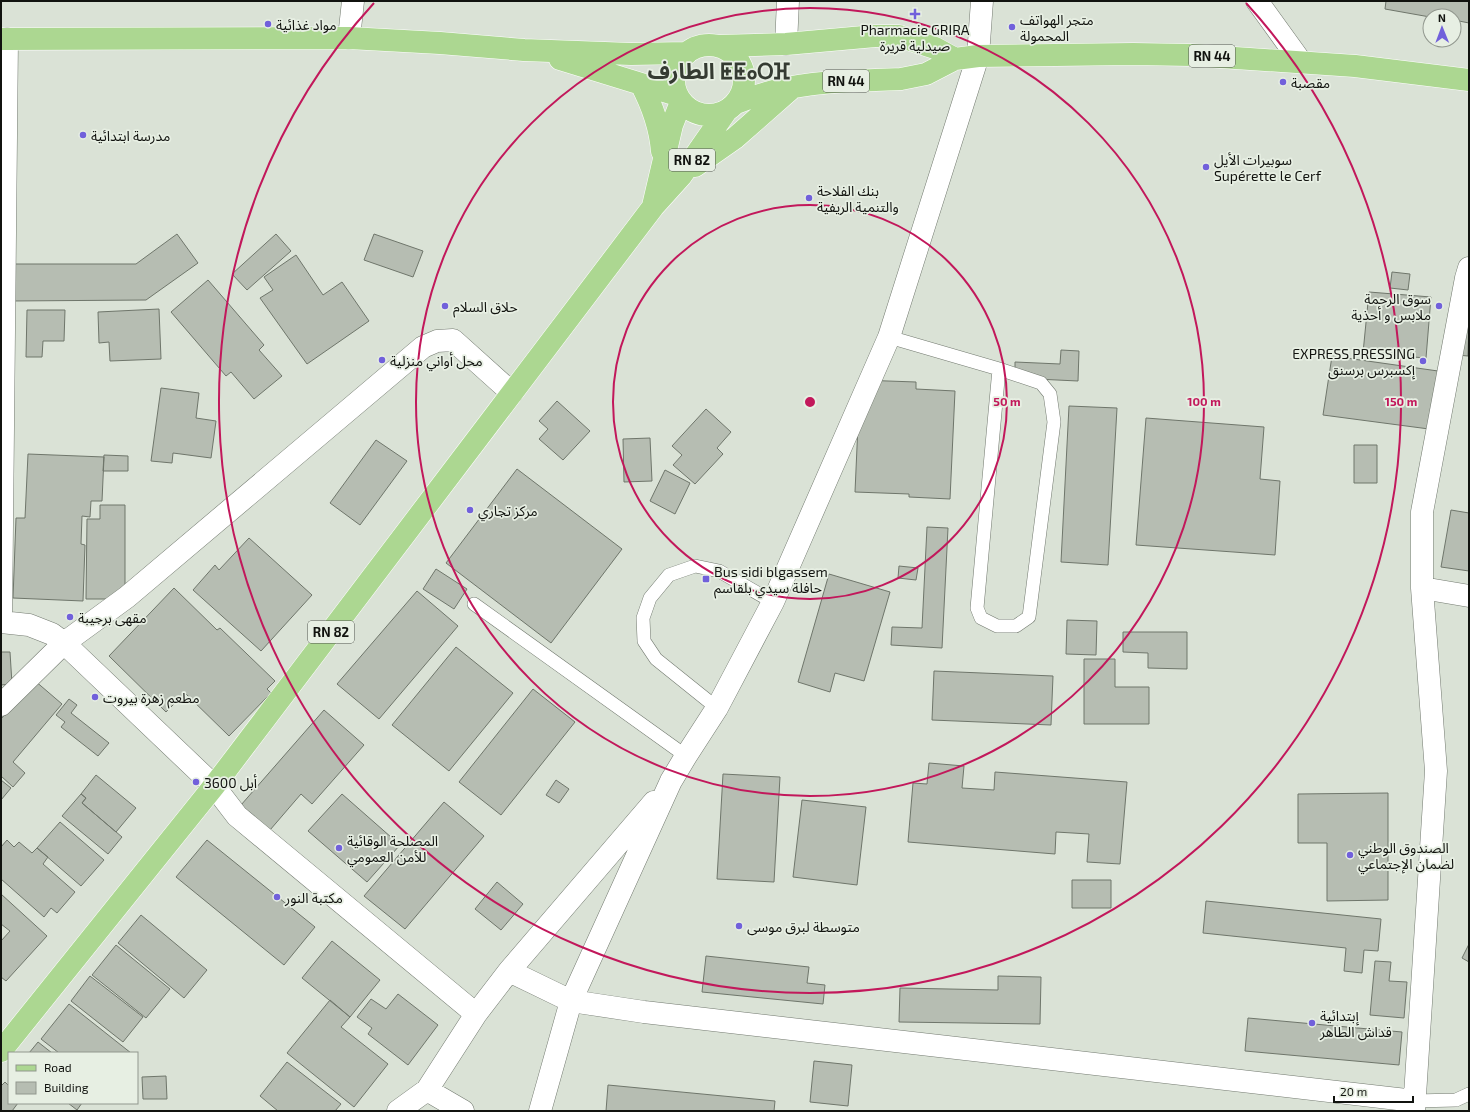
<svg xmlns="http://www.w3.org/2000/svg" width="1470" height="1112" font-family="'Exo 2','Noto Sans Arabic','Noto Sans Tifinagh',sans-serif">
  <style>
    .building { fill: #b6bdb2; stroke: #6f766b }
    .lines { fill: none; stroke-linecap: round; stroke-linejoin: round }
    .service-casing { stroke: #737a70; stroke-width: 14 }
    .minor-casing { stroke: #737a70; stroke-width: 23 }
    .primary-casing { stroke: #fff; stroke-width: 23 }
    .service { stroke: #fff; stroke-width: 13 }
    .minor { stroke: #fff; stroke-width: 22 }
    .primary { stroke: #acd791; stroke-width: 22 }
    .ring { fill: none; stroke: #c2185b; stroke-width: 2 }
    .poi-dot { fill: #7160db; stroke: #e7efe3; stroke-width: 1.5 }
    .labels { text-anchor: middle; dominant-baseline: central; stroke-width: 3.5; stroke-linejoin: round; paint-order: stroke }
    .shield { fill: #e7efe3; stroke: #51554f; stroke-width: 1 }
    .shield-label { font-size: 13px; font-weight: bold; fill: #11130f }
    .poi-label { font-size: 14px; fill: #11130f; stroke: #e7efe3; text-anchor: start }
    .town-label { font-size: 22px; font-weight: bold; fill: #353b32; stroke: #e7efe3 }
    .centre { fill: #c2185b; stroke: #e7efe3; stroke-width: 2 }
    .ring-label { font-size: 12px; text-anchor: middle; font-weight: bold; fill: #c2185b; stroke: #e7efe3; stroke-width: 3.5; stroke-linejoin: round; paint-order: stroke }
  </style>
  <rect width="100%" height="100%" fill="#dae2d6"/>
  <!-- building -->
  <path class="building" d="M1386,1H1469V23L1454,20V16L1430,17L1385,9Z
    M177,234L198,263L146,300L10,301V264H136Z
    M276,234L291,251L247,290L232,274Z
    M374,234L423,251L413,277L364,260Z
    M296,255L323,295L342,282L369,321L307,364L260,298L273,290L264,277Z
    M1392,272L1410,274L1408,290L1390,288Z
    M208,280L264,345L259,350L282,376L254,399L231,372L226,376L171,312Z
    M1369,292L1431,297L1426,358L1363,353Z
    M159,309L161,359L110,361L109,342L99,343L98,312Z
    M27,310H65L64,341H43L42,357H26Z
    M1469,320L1468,356L1457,355Z
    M1061,350L1079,351L1078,381L1015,378V362L1060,364Z
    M1332,356L1438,371L1429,429L1323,415Z
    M860,380L916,382V389L955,391L950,499L909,497V494L855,492Z
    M161,388L199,393L196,418L216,421L211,458L173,453L172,463L151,461Z
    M557,401L590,431L563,460L539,439L548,429L539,421Z
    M1069,406L1117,408L1108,565L1061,562Z
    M706,409L731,432L717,448L723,454L695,484L673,465L682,455L672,446Z
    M1146,418L1264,427L1260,479L1280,481L1275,555L1136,545Z
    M650,438L652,481L624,482L623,439Z
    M376,440L407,461L360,525L330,503Z
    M1354,445H1377V483H1354Z
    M28,454L104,457L102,501H91L90,517L82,516L81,544L85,545L83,601L13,598L16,518H25Z
    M104,455L128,456V471H103Z
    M517,469L622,549L551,643L446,563Z
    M665,470L690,483L675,514L650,501Z
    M100,505H125V599H86L87,519H100Z
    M1451,510L1469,513V571L1441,567Z
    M927,527L948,528L942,648L891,645L892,627L922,628Z
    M249,538L312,595L261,651L193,590L215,565L219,570Z
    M899,566L918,568L916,580L898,578Z
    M436,569L467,589L454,609L423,589Z
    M829,574L890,592L864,681L835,673L830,692L798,682Z
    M174,588L217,630L220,628L275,681L267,689L271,693L229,736L185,693L166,712L109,656Z
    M417,591L458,626L379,719L337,684Z
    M1067,620L1097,621L1096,655L1066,654Z
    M1123,632H1187V669L1148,668V653L1123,652Z
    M456,647L513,693L449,771L392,725Z
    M1,652H10L12,684L1,685Z
    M1084,659H1115V687H1149V724H1084Z
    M934,671L1053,676L1051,725L932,720Z
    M34,680L62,704L13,762L25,773L13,787L1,776V719Z
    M533,689L575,722L501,815L459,782Z
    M69,699L77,705L71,713L109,743L98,756L61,727L65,722L56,715Z
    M324,710L364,745L312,804L301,794L270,830L241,805Z
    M929,763L964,766L962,788L994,790L995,772L1127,782L1120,864L1087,862L1089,834L1056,832L1055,854L908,842L913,783L927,784Z
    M723,774L780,777L774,882L717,879Z
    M96,775L136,808L116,832L82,803L86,798L81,794Z
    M1,780L11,788L1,800Z
    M556,780L569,789L559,803L546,795Z
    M1388,793V900L1327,901V843H1298V794Z
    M81,794L86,798L82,803L122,837L108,854L62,816Z
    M342,794L400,845L367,882L308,831Z
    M802,800L866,807L857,885L793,877Z
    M444,802L484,836L405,929L364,896Z
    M60,822L104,860L81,886L37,848Z
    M7,840L14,847L19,842L32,853L37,848L48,857L43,864L75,892L57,913L51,908L44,917L1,879V847Z
    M207,840L315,927L284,965L176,877Z
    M1072,880H1111V908H1072Z
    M497,882L523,904L501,930L475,909Z
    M1,894L47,936L6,981L1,977V941L10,931L1,924Z
    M1206,901L1381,919L1378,951L1364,950L1362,973L1344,971L1346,948L1203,933Z
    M141,915L207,970L184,998L118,943Z
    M332,941L380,980L350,1017L302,978Z
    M1469,944V962L1462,958Z
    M116,945L170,989L146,1018L92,975Z
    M706,956L809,967L807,983L825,985L823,1004L702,992Z
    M1375,961L1391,962L1389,981L1407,982L1404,1018L1370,1015Z
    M90,976L143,1017L123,1042L71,1001Z
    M998,976L1041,977L1040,1024L899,1022L900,988L998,990Z
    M398,994L438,1025L408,1065L368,1034L372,1028L357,1017L371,999L386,1009Z
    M330,1000L350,1017L341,1027L388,1064L354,1107L287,1053Z
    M69,1004L131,1053H59L41,1039Z
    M1248,1018L1402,1032L1399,1065L1245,1051Z
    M38,1042L52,1053H29Z
    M814,1061L852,1065L848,1106L810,1102Z
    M287,1062L341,1104L335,1111H278L260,1096Z
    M166,1076L167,1099H143L142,1077Z
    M5,1082L9,1086V1103H18L12,1111H1V1086Z
    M608,1085L775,1101L774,1111H606Z
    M68,1103H82L77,1110Z"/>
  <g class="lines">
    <!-- service casing -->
    <g class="service-casing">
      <path id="service" d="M889,337L999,369L1041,383L1050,394L1054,422L1029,617L1016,626H997L981,618L977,608L999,369
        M474,604L686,756
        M717,708L656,659L644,641L643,618L650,598L669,575L695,566L719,571L773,602
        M1415,1101L1456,1100L1469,1094"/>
    </g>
    <!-- minor casing -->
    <g class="minor-casing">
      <path id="minor" d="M1257,1L1301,62
        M349,38L353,1
        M786,44L788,1
        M1469,268L1466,278L1422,512V588L1469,596
        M1,622L29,625L52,634L64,643L214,786L237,816L476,1014
        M1,622L7,39
        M1,705L64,643L127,597L423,347L437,341L453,340L512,393
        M654,802L509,971L571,1001L644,1012L1415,1101
        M398,1111L427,1090
        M463,1111L427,1090L476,1014L509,971
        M540,1111L571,1001L671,781L686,756L717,708L773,602L889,337L978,56L982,1
        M1414,1111L1436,771L1422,588"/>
    </g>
    <!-- primary casing -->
    <g class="primary-casing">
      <path id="primary" d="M1,39L349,38L440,43L524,50L631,54L687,53
        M674 80a35 35 0 1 1 70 0a35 35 0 1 1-70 0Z
        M718,46L786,44L875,36H899L935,48L955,59
        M560,59L677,95
        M641,84C652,105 660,127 662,151
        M736,103C791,81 843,81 901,79L926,74L955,59L978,56L1133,54L1191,55L1355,66L1469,80
        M695,166L735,138L793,87
        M653,206L672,125L681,102
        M1,1051L214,786L653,207L681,176L727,110"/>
    </g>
    <!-- service -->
    <use href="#service" class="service"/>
    <!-- minor -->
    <use href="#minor" class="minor"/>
    <!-- primary -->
    <use href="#primary" class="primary"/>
  </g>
  <!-- distance rings -->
  <g class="ring">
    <circle cx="810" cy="402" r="197"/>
    <circle cx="810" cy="402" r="394"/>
    <path d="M1246 3A591 591 0 1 1 374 3"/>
  </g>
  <!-- markers -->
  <g class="poi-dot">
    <path d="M913 8h4v4h4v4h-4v4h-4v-4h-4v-4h4z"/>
    <circle cx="268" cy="24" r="4"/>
    <circle cx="1012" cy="27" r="4"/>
    <circle cx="1283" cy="82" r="4"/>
    <circle cx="83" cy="135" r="4"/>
    <circle cx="1206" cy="167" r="4"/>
    <circle cx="809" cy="198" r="4"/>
    <circle cx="445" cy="306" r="4"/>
    <circle cx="1439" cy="306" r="4"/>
    <circle cx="382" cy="360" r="4"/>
    <circle cx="1423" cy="361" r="4"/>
    <circle cx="470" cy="510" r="4"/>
    <rect x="702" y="575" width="8" height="8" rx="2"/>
    <circle cx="70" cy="617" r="4"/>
    <circle cx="95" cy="697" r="4"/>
    <circle cx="196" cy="782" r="4"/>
    <circle cx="339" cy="848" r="4"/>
    <circle cx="1350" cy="855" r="4"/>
    <circle cx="277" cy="897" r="4"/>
    <circle cx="739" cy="926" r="4"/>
    <circle cx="1312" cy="1023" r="4"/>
  </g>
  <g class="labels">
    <!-- shield labels -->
    <g class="shield">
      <rect x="1189" y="45" width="46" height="22" rx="3"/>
      <rect x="823" y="70" width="46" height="22" rx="3"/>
      <rect x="669" y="149" width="46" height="22" rx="3"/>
      <rect x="308" y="621" width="46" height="22" rx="3"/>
    </g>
    <g class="shield-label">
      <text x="1212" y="56">RN 44</text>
      <text x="846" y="81">RN 44</text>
      <text x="692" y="160">RN 82</text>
      <text x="331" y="632">RN 82</text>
    </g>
    <!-- poi labels -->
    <g class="poi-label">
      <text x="1020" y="19">متجر الهواتف<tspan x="1020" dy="16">المحمولة</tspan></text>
      <text x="276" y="24">مواد غذائية</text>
      <text x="915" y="29" text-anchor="middle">Pharmacie GRIRA<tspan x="915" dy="16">صيدلية قريرة</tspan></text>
      <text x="1291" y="82">مقصبة</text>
      <text x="91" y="135">مدرسة ابتدائية</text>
      <text x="1214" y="159">سوبيرات الأيل<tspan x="1214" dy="16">Supérette le Cerf</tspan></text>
      <text x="817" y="190">بنك الفلاحة<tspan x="817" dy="16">والتنمية الريفية</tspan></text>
      <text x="1431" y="298" text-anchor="end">سوق الرحمة<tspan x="1431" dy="16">ملابس و أحذية</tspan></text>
      <text x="453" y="306">حلاق السلام</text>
      <text x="1415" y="353" text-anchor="end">EXPRESS PRESSING<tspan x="1415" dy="16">إكسبرس برسنق</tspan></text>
      <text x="390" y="360">محل أواني منزلية</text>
      <text x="478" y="510">مركز تجاري</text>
      <text x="714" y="571">Bus sidi blgassem<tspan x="714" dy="16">حافلة سيدي بلقاسم</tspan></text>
      <text x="78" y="617">مقهى برجيبة</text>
      <text x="103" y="697">مطعم زهرة بيروت</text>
      <text x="204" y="782">أبل 3600</text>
      <text x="347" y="840">المصلحة الوقائية<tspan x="347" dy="16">للأمن العمومي</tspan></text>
      <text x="1358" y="847">الصندوق الوطني<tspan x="1358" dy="16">لضمان الإجتماعي</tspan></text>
      <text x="285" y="897">مكتبة النور</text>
      <text x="747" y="926">متوسطة لبرق موسى</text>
      <text x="1320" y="1015">إبتدائية<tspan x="1320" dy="16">قداش الطاهر</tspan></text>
    </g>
    <!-- town labels -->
    <g class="town-label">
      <text x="719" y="70">الطارف ⵟⵟⴰⵔⴼ</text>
    </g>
  </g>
  <circle cx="810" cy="402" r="6" class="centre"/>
  <g class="ring-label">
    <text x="1007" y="406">50 m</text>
    <text x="1204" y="406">100 m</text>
    <text x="1401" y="406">150 m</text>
  </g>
  <!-- border -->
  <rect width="1470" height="1112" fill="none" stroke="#11130f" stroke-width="4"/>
  <!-- legend -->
  <rect x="8" y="1052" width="130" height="52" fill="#e7efe3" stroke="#91978e"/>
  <rect x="16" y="1065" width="20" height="6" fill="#acd791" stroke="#91978e"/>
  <text x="44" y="1072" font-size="12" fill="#11130f">Road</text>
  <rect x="16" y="1082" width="20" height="12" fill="#b6bdb2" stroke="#91978e"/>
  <text x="44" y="1092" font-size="12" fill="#11130f">Building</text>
  <!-- north arrow -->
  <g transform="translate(1442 28) rotate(359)"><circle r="19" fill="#e7efe3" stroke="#91978e"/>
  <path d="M0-3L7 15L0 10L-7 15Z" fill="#7160db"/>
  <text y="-6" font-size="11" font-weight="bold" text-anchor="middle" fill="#11130f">N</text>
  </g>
  <!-- scale -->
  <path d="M1334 1096v6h79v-6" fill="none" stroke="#11130f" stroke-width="2"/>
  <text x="1340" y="1096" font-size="12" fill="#11130f" stroke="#e7efe3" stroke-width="3" paint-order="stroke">20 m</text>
</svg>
